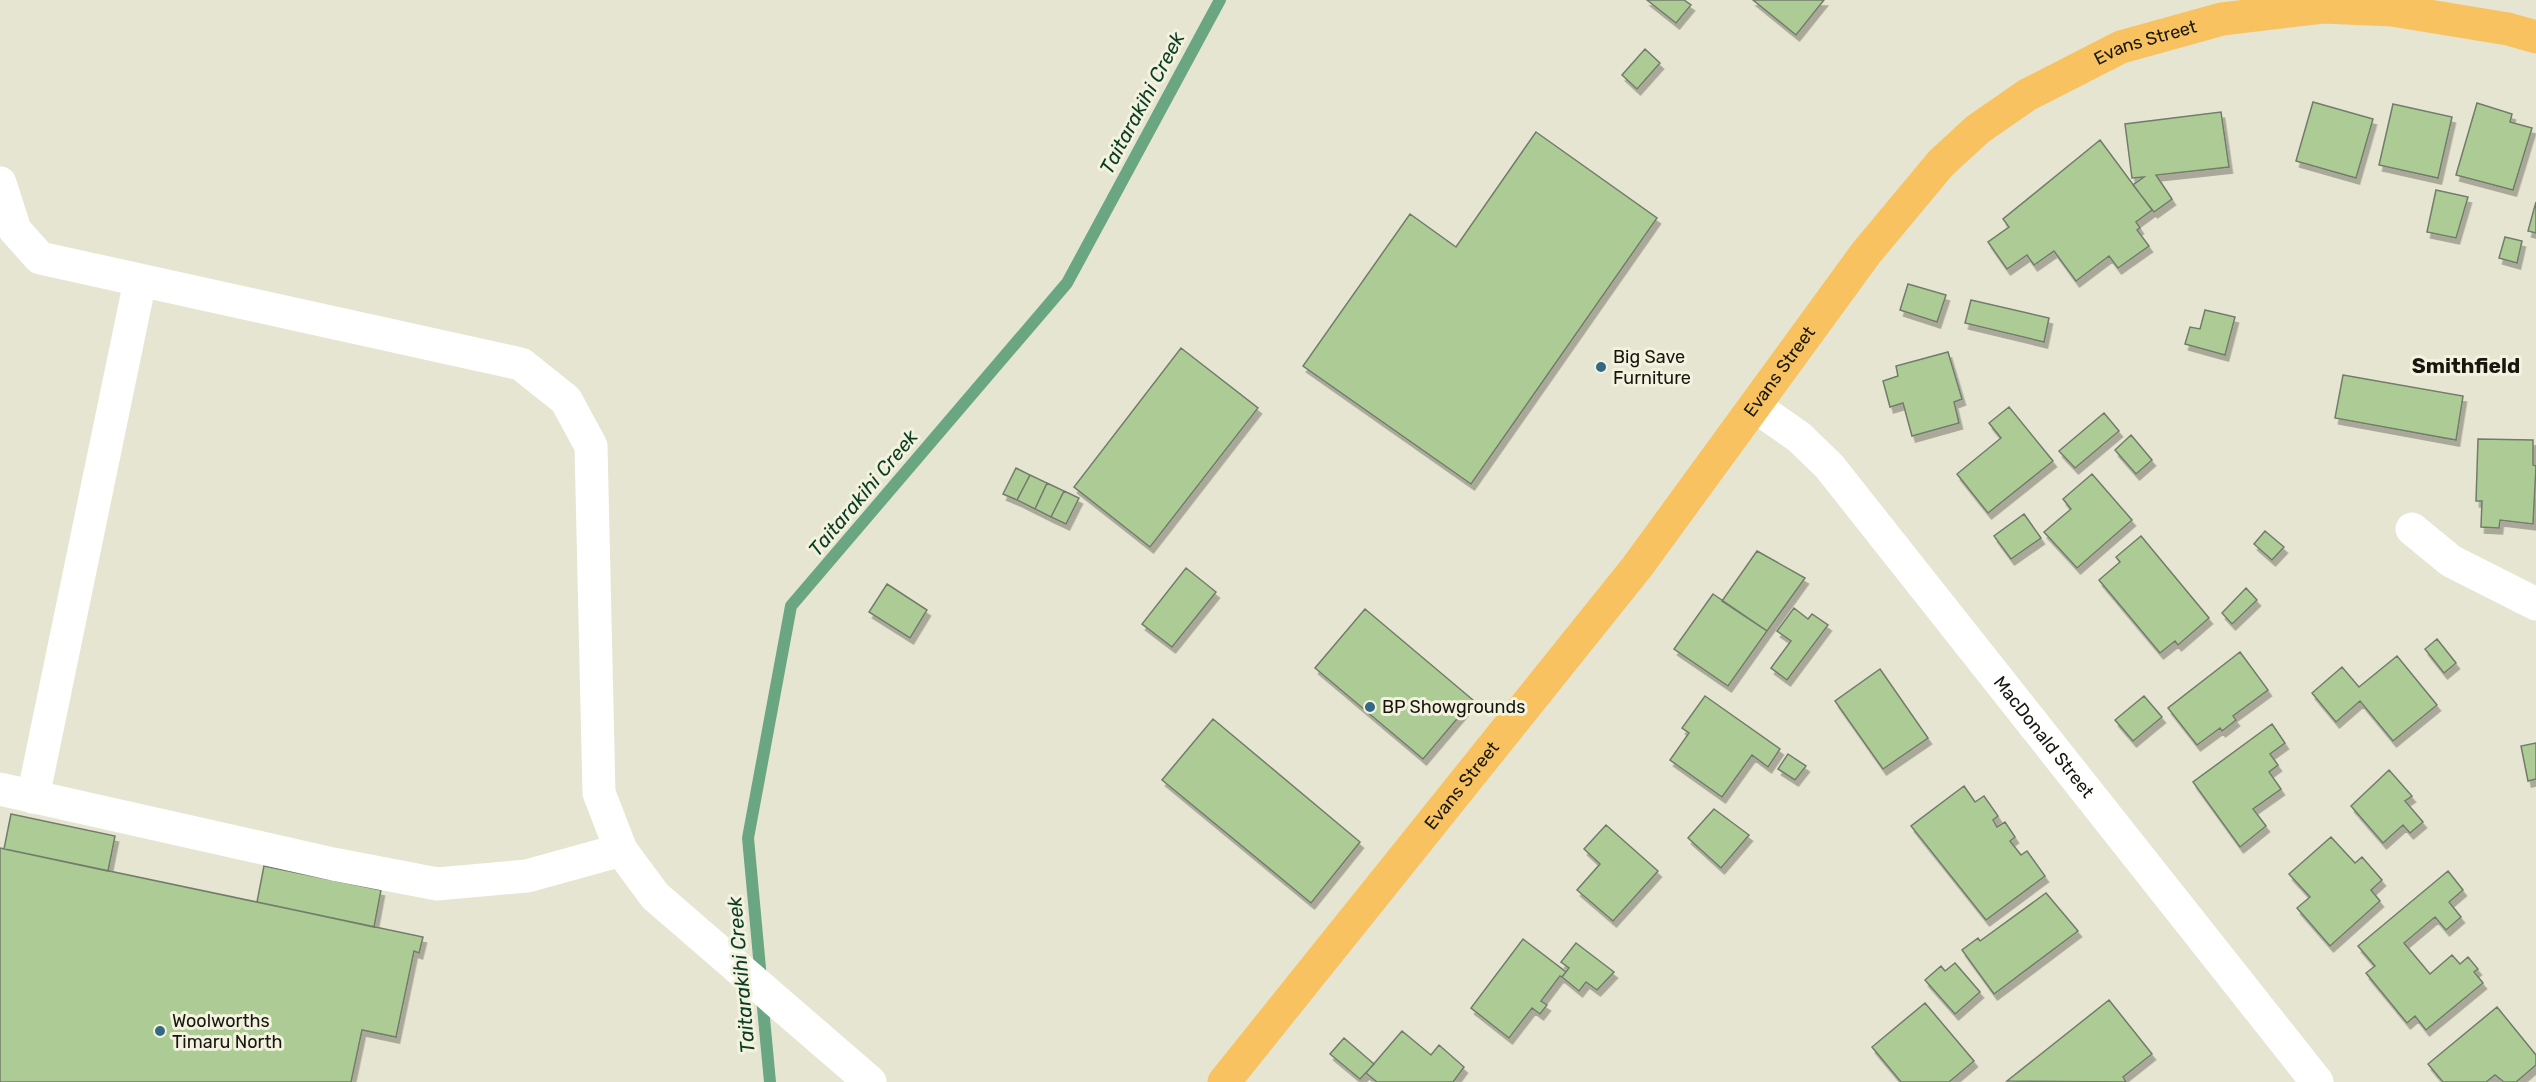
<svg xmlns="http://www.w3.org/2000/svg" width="2536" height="1082" font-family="Rubik,sans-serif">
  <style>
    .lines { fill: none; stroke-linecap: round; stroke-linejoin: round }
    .stream { stroke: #6aa682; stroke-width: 12 }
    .building { fill: #adcc95; stroke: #727c6b; stroke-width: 1.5; filter: url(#shadow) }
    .minor { stroke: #fff; stroke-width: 33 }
    .highway { stroke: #f8c260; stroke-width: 33 }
    .poi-dot { fill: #346885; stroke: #f3f2de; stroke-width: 2 }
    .labels { text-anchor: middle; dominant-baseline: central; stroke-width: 6; stroke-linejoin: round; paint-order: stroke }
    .street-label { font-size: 18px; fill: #171710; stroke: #f3f2de }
    .poi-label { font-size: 18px; fill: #171710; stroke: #f3f2de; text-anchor: start }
    .water-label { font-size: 20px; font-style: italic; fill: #0a3c24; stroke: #f3f2de }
    .quarter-label { font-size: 21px; font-weight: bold; fill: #171710; stroke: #f3f2de }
  </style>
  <defs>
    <filter id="shadow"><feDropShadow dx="3.5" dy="6" stdDeviation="0" flood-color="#0004"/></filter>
  </defs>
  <rect width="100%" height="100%" fill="#e6e5d1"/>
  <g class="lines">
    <!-- stream -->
    <path class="stream" d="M761,979L748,838L791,606L1067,283L1220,0
      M762,997L770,1082"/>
  </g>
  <!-- building -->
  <path class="building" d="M1647,0H1684L1691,5L1676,23Z
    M1753,0H1824L1796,35Z
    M1645,49L1660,63L1637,89L1622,75Z
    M2313,102L2373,119L2356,178L2296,161Z
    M2477,103L2512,114L2510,122L2532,128L2513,190L2456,175Z
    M2393,104L2452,117L2438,178L2379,165Z
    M2221,112L2229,167L2156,175L2172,199L2154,212L2133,185L2144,177L2132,178L2125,124Z
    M1536,132L1657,218L1471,484L1303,366L1410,214L1456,247Z
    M2100,140L2152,210L2136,222L2140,228L2137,230L2149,246L2118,268L2109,256L2076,281L2054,251L2034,265L2027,255L2007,269L1988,242L2009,227L2003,219Z
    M2436,190L2468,197L2456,238L2427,232Z
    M2536,202V233L2528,231Z
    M2505,237L2522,241L2517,263L2499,258Z
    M1908,284L1946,295L1937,322L1900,310Z
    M1971,300L2049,318L2044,342L1965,323Z
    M2205,310L2235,317L2225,355L2185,344L2190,327L2200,329Z
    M1181,348L1258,408L1150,547L1074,487Z
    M1948,352L1962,399L1954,402L1959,423L1912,436L1903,403L1890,407L1883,381L1898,376L1896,366Z
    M2343,375L2463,396L2456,440L2335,418Z
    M2009,407L2053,461L1988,513L1957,474L2001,438L1989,423Z
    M2104,413L2119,431L2075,468L2059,451Z
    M2131,435L2152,460L2136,474L2115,450Z
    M2478,439L2533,440V465L2536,466L2533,524L2500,520L2499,528L2481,527L2482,501H2476Z
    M1016,468L1030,475L1017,500L1003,494Z
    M2092,474L2132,520L2077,568L2044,532L2071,509L2063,499Z
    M1030,475L1047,483L1035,509L1017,500Z
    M1047,483L1064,491L1051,517L1035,509Z
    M1064,491L1079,498L1066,524L1051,517Z
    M2024,514L2041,538L2011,559L1994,536Z
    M2265,531L2284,547L2272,560L2254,544Z
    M2141,536L2209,618L2178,645L2175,641L2160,653L2099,580L2120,562L2116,557Z
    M1757,551L1805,578L1767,631L1722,601Z
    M1186,568L1216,592L1172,647L1142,624Z
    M887,584L927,610L910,638L869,612Z
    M2246,588L2257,600L2232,624L2222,613Z
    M1713,594L1767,631L1728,686L1674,649Z
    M1794,608L1808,619L1812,614L1828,625L1787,680L1771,668L1791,641L1777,631Z
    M1365,609L1473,700L1423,759L1315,668Z
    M2437,639L2456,663L2444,673L2425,649Z
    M2240,652L2268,690L2233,716L2236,720L2222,731L2220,728L2197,745L2168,708Z
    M2397,656L2437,705L2393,741L2360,701L2336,722L2312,693L2342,667L2359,687Z
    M1880,669L1928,738L1883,769L1835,701Z
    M1705,696L1780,749L1768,767L1752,755L1722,797L1670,760L1689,733L1682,728Z
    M2144,696L2162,717L2133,741L2115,720Z
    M1213,719L1360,842L1311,903L1162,780Z
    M2272,724L2285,743L2270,754L2278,765L2269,772L2281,789L2253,809L2266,826L2240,847L2193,782Z
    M2536,743V779L2528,781L2521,746Z
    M1788,754L1806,766L1795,780L1778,769Z
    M2389,770L2412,796L2405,801L2423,822L2410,833L2403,825L2383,843L2351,806Z
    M1964,786L1975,802L1984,796L1998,816L1993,820L1997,827L2005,822L2015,837L2010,841L2021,855L2027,851L2045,876L1986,920L1911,826Z
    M1714,809L1749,835L1721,868L1688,838Z
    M11,814L115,836L108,871L4,849Z
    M1606,825L1658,871L1613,921L1577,890L1600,864L1584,849Z
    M2331,837L2355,863L2362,857L2382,880L2371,890L2380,901L2330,946L2297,908L2310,897L2289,874Z
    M0,848L423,937L419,953L414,951L396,1037L362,1030L351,1082H0Z
    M264,866L381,890L374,927L257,902Z
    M2448,871L2463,890L2449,902L2461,917L2446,930L2435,917L2404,943L2430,974L2452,955L2460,964L2468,957L2478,969L2474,972L2483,983L2426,1030L2415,1016L2407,1023L2366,973L2375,966L2358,946Z
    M2046,893L2078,931L1994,994L1962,950L1978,938L1980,941Z
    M1523,939L1566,972L1562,977L1560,976L1541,1001L1547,1005L1540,1014L1532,1008L1509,1038L1471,1008Z
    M1576,943L1614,972L1597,990L1586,982L1579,991L1562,977L1569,968L1561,962Z
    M1955,963L1980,992L1955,1014L1925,980L1941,966L1945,971Z
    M2109,1000L2152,1054L2123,1077L2126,1082L2007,1081Z
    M1925,1003L1974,1061L1949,1082H1901L1872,1047Z
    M2497,1007L2536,1055V1065L2516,1082H2504L2495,1075L2486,1082H2443L2428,1064Z
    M1402,1031L1431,1055L1439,1045L1464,1067L1453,1082H1377L1366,1073Z
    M1344,1038L1374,1064L1360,1079L1330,1054Z"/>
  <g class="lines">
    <!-- minor -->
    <g class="minor">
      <path d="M0,183L15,230L40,258L521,364L566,400L591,446L599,793L621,850L655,896L870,1082"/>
      <path id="s1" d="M1756,407L1799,437L1829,466L2317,1082"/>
      <path d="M2412,529L2451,561L2536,604"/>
      <path d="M0,789L333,864L437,884L527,876L621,850"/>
      <path d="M33,797L140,281"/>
    </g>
    <!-- highway -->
    <path class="highway" id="s2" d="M1224,1082L1637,567L1866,253L1941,163L1978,129L2027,95L2121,47L2222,19L2323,7L2392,10L2508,29L2536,37"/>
  </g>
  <!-- markers -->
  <g class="poi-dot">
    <circle cx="1601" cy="367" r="6"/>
    <circle cx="1370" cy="707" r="6"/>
    <circle cx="160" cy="1031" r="6"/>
  </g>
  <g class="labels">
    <!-- street labels -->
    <g class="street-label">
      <text stroke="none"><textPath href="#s2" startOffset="1406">Evans Street</textPath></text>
      <text stroke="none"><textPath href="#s2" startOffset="902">Evans Street</textPath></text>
      <text stroke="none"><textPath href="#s1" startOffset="440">MacDonald Street</textPath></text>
      <text stroke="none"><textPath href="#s2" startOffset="380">Evans Street</textPath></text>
    </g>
    <!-- poi labels -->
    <g class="poi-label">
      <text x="1613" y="357">Big Save<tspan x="1613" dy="21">Furniture</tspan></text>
      <text x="1382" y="707">BP Showgrounds</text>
      <text x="172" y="1021">Woolworths<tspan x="172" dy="21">Timaru North</tspan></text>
    </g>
    <!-- water labels -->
    <g class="water-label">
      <text transform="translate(1142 103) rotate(-62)">Taitarakihi Creek</text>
      <text transform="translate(863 493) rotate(-50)">Taitarakihi Creek</text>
      <text transform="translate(741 975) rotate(-95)">Taitarakihi Creek</text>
    </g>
    <!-- quarter labels -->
    <g class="quarter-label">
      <text x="2466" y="365">Smithfield</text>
    </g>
  </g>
</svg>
